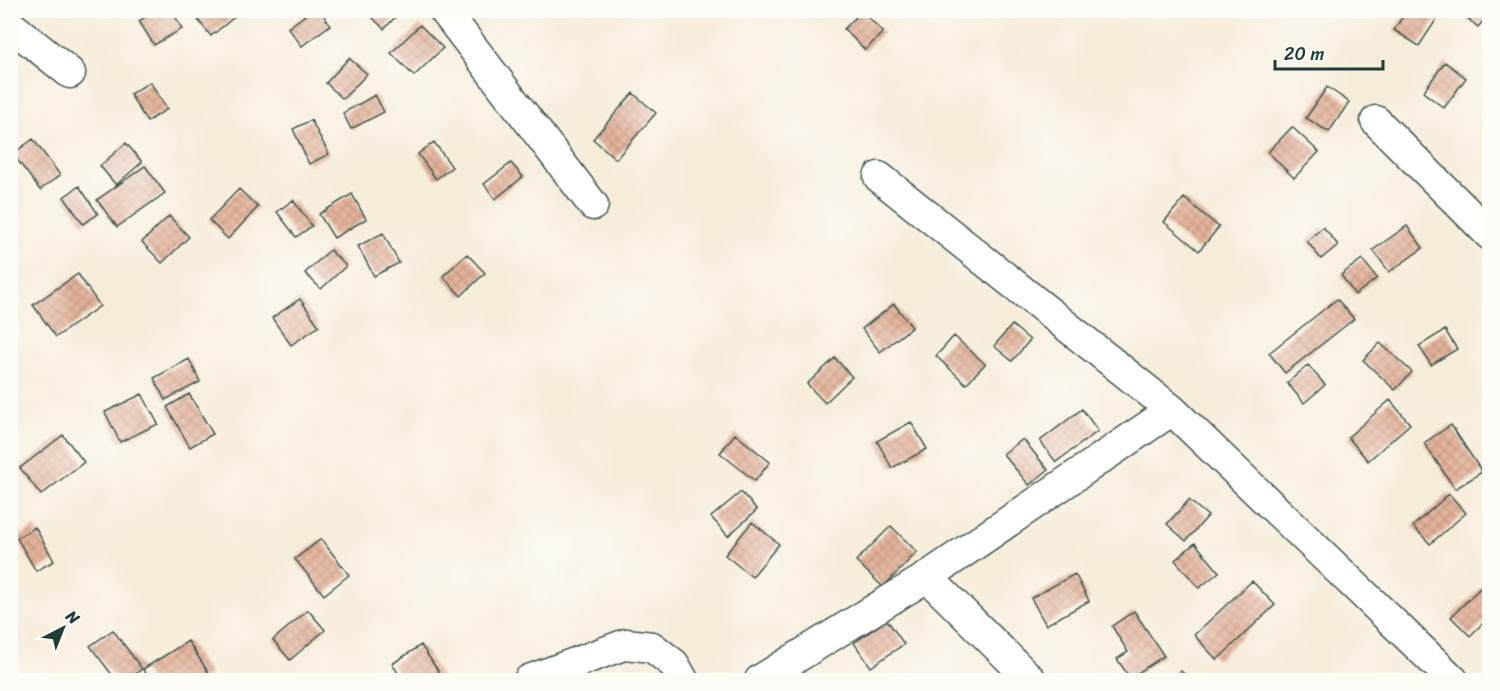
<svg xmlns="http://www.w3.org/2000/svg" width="1500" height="691" font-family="Sriracha,sans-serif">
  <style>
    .building { fill: url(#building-cross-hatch) }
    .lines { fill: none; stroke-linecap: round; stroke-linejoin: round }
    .street-casing { stroke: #3f574d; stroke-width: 33 }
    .street { stroke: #fff; stroke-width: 30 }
  </style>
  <defs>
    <pattern id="building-cross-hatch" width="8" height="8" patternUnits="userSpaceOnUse" patternTransform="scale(1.5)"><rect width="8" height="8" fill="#e6b49c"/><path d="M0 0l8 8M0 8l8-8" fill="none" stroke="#ba9480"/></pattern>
  </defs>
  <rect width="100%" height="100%" fill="#fdfcf7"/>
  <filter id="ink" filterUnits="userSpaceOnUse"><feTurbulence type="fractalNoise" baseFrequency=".0167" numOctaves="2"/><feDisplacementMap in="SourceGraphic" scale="12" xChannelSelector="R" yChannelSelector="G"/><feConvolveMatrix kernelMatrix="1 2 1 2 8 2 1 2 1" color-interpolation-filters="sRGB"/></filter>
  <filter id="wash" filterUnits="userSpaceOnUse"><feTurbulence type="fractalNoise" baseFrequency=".008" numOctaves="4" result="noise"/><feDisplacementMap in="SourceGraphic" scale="24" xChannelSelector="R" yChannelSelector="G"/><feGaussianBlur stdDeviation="1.35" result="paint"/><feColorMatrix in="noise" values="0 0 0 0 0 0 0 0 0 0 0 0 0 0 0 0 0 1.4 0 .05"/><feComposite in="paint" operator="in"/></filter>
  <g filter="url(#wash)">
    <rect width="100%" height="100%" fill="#f7eddb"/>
    <g id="blocks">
      <!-- building -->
      <path class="building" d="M157,10H172L182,29L154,45L139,21Z
        M190,10H243L211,36Z
        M312,10H320L330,25L302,46L288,28Z
        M365,10H402L384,29Z
        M1407,10H1435L1440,14L1419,46L1394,30Z
        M1457,10H1490V13L1478,27Z
        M862,11L883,32L865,50L844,29Z
        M420,25L443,48L414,76L391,53Z
        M349,58L367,74L343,99L326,83Z
        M1445,62L1466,78L1444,108L1423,92Z
        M150,82L167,109L147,122L130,94Z
        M1327,87L1349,102L1329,132L1306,118Z
        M633,93L656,113L616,159L593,139Z
        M375,95L384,112L351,129L343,113Z
        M311,120L329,154L309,164L293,129Z
        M1292,127L1319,152L1294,178L1268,152Z
        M33,139L60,175L40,190L13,154Z
        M434,142L452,167L436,179L418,154Z
        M126,143L142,162L116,185L100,166Z
        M511,163L523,177L495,199L484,184Z
        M145,166L165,193L117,227L97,200Z
        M79,186L98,214L83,224L64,197Z
        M239,189L258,207L228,239L209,220Z
        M352,194L366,219L334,238L319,214Z
        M1184,198L1219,227L1199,251L1164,222Z
        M293,200L312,226L296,237L277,212Z
        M169,216L189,237L162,263L142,242Z
        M1407,226L1423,248L1389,272L1373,250Z
        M1323,227L1338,245L1321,259L1307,241Z
        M383,233L399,263L374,276L358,246Z
        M330,250L346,266L321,289L305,273Z
        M467,254L485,273L461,296L443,276Z
        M1362,259L1377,278L1355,295L1341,275Z
        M78,274L100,306L56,337L33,305Z
        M300,299L319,326L291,345L272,318Z
        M1337,299L1354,319L1285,373L1269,353Z
        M894,304L912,327L880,352L862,329Z
        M1012,325L1030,340L1012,361L994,346Z
        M1445,330L1457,349L1431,365L1419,346Z
        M954,336L985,364L966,384L936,356Z
        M1380,343L1412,372L1395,390L1363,360Z
        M835,358L852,377L825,403L807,384Z
        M189,359L200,382L165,400L154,378Z
        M1308,365L1325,385L1304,403L1287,383Z
        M142,394L158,424L120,442L105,412Z
        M189,394L213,434L190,447L167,407Z
        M1390,400L1410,424L1368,461L1348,437Z
        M1082,409L1098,431L1056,462L1040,441Z
        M911,422L927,449L892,468L877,441Z
        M1451,425L1482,472L1455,489L1424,443Z
        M735,434L770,462L755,481L720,453Z
        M63,435L84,462L41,495L20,468Z
        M1023,439L1048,470L1029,485L1003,454Z
        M741,492L757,510L728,536L711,517Z
        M1449,494L1466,513L1430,544L1413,526Z
        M1189,500L1208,516L1186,541L1167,524Z
        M752,522L779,544L752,577L725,555Z
        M891,526L917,552L883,587L856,561Z
        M35,527L54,561L36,571L17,538Z
        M321,539L349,575L324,595L295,559Z
        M1195,543L1219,572L1199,588L1175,560Z
        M1075,574L1089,601L1046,625L1031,598Z
        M1252,581L1275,605L1217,660L1194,635Z
        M1487,581L1490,583V616L1470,636L1451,617Z
        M308,610L325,630L290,660L273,640Z
        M1134,611L1164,656L1130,678L1117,659L1128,652L1112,626Z
        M887,620L904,644L871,667L854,643Z
        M113,630L142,669L127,680H116L90,646Z
        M188,641L210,675L201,680H150L143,669Z
        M421,645L444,680H403L392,664Z
        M1181,671L1190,680H1171Z"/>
    </g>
  </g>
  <g filter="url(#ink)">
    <use href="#blocks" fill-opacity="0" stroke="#3f574d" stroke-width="1.5"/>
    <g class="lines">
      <!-- street casing -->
      <g class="street-casing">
        <path id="street" d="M444,10L593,205
          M10,25L70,73
          M1376,121L1490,235
          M879,177L1172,410L1453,680
          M927,577L1031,680
          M529,680L626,644L652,647L674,664L683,680
          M760,680L927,577L1172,410"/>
      </g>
      <!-- street -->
      <use href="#street" class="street"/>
    </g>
  </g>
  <!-- margin -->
  <rect width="1500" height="691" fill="none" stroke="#fdfcf7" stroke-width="36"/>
  <!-- north arrow -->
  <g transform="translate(63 628) rotate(42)" stroke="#fdfcf7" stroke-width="4.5" paint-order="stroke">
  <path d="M0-4.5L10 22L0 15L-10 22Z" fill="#1f3d34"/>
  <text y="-9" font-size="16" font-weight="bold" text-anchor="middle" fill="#1f3d34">N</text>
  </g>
  <!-- scale -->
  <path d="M1275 60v9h108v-9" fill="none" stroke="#1f3d34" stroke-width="3"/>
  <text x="1284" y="60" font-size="18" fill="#1f3d34" stroke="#fdfcf7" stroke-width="4.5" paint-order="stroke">20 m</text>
</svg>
